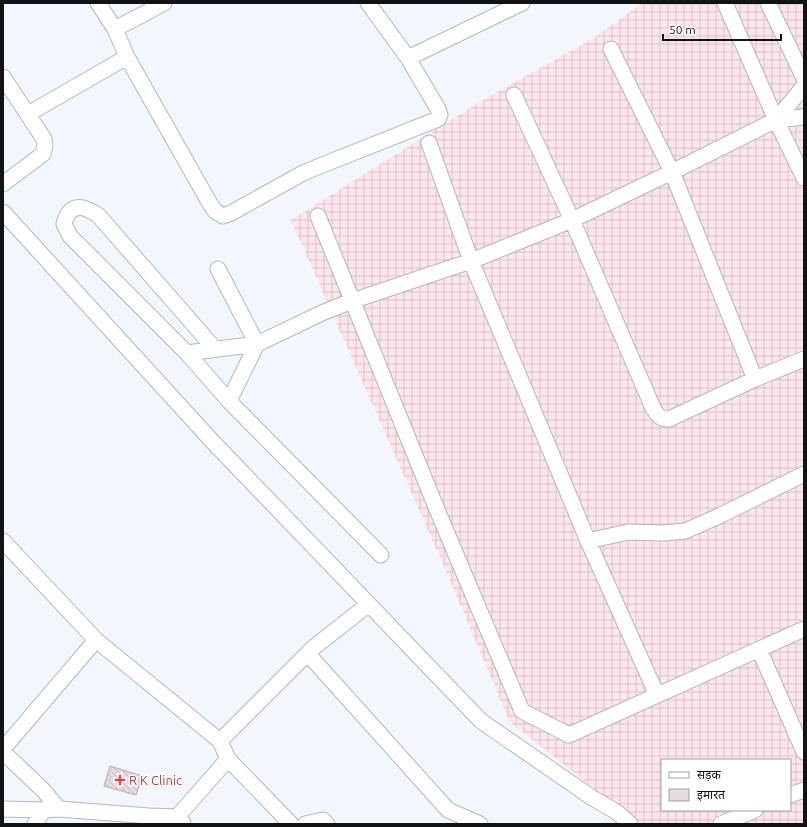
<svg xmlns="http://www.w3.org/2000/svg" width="807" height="827" font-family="Ubuntu,'Noto Sans Devanagari',sans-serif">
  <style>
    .industrial { fill: url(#industrial-grid); fill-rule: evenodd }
    .building { fill: url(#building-back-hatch); stroke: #b2aaaf }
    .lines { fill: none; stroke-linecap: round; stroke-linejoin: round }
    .minor-casing { stroke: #b3b7be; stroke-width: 17 }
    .minor { stroke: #fff; stroke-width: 15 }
    .health-dot { fill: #e0444e; stroke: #fff; stroke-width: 1.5 }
    .labels { text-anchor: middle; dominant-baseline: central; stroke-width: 3; stroke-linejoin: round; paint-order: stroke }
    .health-label { font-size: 13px; fill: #be3a42; stroke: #fff; text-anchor: start }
  </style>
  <defs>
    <pattern id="industrial-grid" width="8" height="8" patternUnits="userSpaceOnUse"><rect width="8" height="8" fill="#ffe5ed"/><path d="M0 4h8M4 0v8" fill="none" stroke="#dac4ca"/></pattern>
    <pattern id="building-back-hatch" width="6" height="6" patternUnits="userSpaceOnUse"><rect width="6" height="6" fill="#e4dce0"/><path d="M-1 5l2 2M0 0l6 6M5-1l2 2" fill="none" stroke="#c3bcbf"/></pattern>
  </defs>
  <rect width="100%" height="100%" fill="#f2f7fe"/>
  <!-- industrial -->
  <path class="industrial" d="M642,3H804V824H639L510,722L446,571L291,220L483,100L594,38ZM662,760H790V810H662Z"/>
  <!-- building -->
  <path class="building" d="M110,766L142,776L136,795L104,786Z"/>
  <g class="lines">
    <!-- minor casing -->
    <g class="minor-casing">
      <path id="minor" d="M725,3L776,120L804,178
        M768,3L804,78
        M115,29L164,3
        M611,49L672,172L755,379
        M127,57L209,202L215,211L223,216L231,213L303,173L320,166L433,121L438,119L440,115L438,109L408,58L368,3
        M408,58L522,3
        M3,77L44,139L45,145L43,154L3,184
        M514,95L572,220L653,408C658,415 659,419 669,419L755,379L804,359
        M28,114L127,57L115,29L98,3
        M776,120L804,86
        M429,143L471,261L588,541L657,695
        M3,212L212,441L481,721L591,797L618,813L630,824
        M318,216L438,512L522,711L569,735L804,629
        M218,269L257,344
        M257,344L229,401L187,353L257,344L324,312L352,301L471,261L572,220L672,172L776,120L804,117
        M187,353L70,236L64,224C65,221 66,217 68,214C76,202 88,209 98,215L215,349
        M229,401L381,555
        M3,541L96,640
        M588,541L628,532L663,533L685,531L717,517L804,474
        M759,649L804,752
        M308,654L448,810L480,824
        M3,749L96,640L220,741
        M3,752L43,790L59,809
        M228,759L291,824
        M790,795L804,790
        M3,809L44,810L59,809L149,816L177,817L183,823
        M177,817L228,759L220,741L313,648L369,604
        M35,824L44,810
        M305,824L323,820L327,824
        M721,824L755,810"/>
    </g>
    <!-- minor -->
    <use href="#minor" class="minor"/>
  </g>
  <!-- markers -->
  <path class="health-dot" d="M118 774h4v4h4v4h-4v4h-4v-4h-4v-4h4z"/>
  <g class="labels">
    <!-- health labels -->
    <g class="health-label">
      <text x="129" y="780">R K Clinic</text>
    </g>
  </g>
  <!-- border -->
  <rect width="807" height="827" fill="none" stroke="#111315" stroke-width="8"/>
  <!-- legend -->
  <rect x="661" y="759" width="130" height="52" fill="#ffffff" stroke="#a0a1a1"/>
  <rect x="669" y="772" width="20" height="6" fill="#ffffff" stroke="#a0a1a1"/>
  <text x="697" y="779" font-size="12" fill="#111315">सड़क</text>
  <rect x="669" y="789" width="20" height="12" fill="#e4dce0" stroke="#a0a1a1"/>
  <text x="697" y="799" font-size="12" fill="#111315">इमारत</text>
  <!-- scale -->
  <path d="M663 34v6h118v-6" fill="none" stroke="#111315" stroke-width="2"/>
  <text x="669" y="34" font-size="12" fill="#111315" stroke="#ffffff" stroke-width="3" paint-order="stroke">50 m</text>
</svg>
